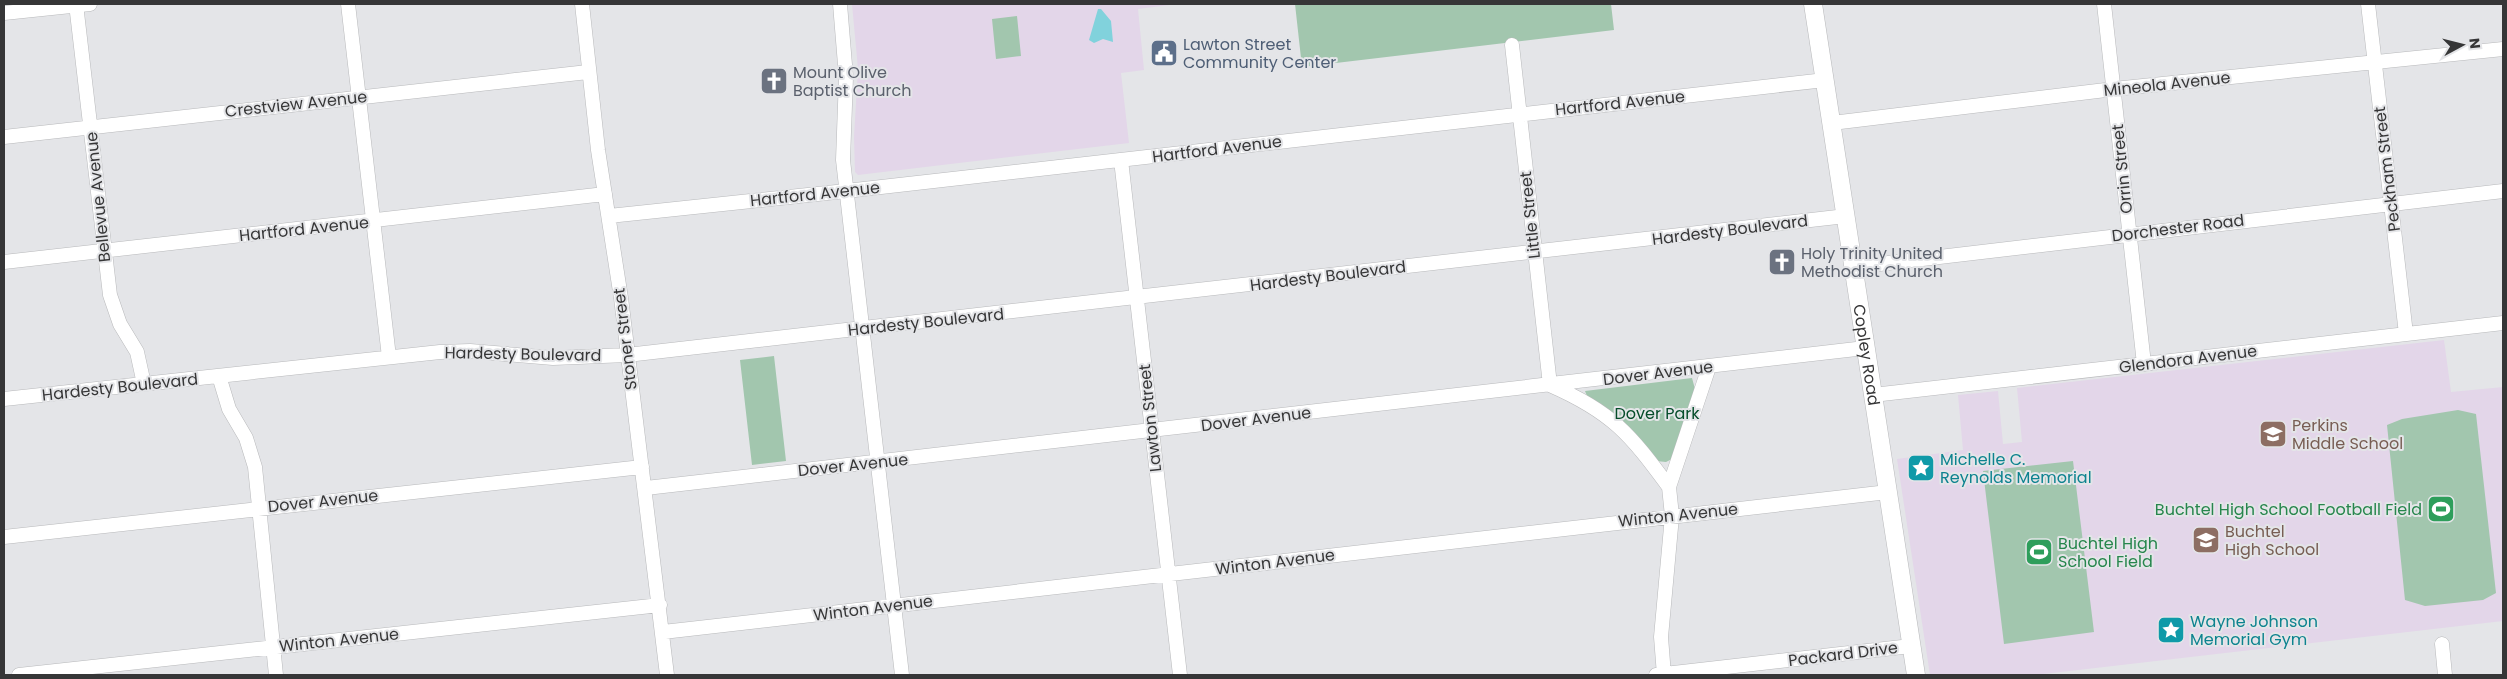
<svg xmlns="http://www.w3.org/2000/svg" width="2507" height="679" font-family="Poppins,sans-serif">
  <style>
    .education { fill: #e3d6e9 }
    .green { fill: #a2c6ae }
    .water { fill: #81d2dc }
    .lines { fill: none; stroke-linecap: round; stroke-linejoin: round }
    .minor-casing { stroke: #b8b9bb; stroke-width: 15 }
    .major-casing { stroke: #b8b9bb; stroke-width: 19 }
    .minor { stroke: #fff; stroke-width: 14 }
    .major { stroke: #fff; stroke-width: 18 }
    .labels { text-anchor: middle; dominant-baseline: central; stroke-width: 4; stroke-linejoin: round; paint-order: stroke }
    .service-label { font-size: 16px; fill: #4e5e75; stroke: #e4e5e8; text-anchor: start }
    .worship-label { font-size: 16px; fill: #5b616d; stroke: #e4e5e8; text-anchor: start }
    .street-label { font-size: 16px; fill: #363637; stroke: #e4e5e8 }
    .park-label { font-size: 16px; fill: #054d2a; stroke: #e4e5e8 }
    .education-label { font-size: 16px; fill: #785e54; stroke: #e4e5e8; text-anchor: start }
    .culture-label { font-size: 16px; fill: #0d838f; stroke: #e4e5e8; text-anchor: start }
    .leisure-label { font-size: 16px; fill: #27864d; stroke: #e4e5e8; text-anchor: end }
  </style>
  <rect width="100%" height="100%" fill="#e4e5e8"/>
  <!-- education -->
  <path class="education" d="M852,4H1177L1138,9L1144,70L1121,73L1129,143L858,175L855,172L854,137L858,69Z
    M2444,340L2451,392L2503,387V621L2035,675H1930L1897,459L1963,450L1958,395L1998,391L2003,444L2022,442L2017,388Z"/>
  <!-- green -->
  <path class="green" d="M1295,4H1611L1614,30L1302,67Z
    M1017,16L1021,56L996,59L992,19Z
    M774,356L786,461L752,465L740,360Z
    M1692,378L1695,389L1674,458L1666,462L1656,461L1628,426L1587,396L1585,391Z
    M2458,410L2476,414L2496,593L2483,600L2425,606L2405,600L2387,425L2402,419Z
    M2073,461L2094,632L2004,644L1983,471Z"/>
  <!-- water -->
  <path class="water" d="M1098,9H1101L1111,21L1113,42L1103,39L1094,43L1089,40Z"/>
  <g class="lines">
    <!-- minor casing -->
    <g class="minor-casing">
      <path id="minor" d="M76,4L110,295L120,324L137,352L144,384
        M348,4L389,357
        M582,4L598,150L621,298L667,675
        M840,4L846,77L843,160L902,675
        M2104,4L2144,364
        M2368,4L2406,334
        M4,13L90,4
        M1512,45L1550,385C1612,412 1630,434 1669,487
        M1832,123L2114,89L2503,49
        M4,137L588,72
        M1121,160L1180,675
        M609,216L846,191L1825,80
        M4,262L605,194
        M1854,267L2503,191
        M219,376L229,409L246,438L255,467L276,675
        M1873,395L2503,323
        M4,399L440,352L470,351L553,358L627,355L1846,216
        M646,488L1865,348
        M4,537L642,467
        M663,632L1888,492
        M2442,644L2445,675
        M19,675L660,605
        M1656,675L1911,646
        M1664,675L1661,637L1672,516L1669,487L1709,367"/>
    </g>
    <!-- major casing -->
    <g class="major-casing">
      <g id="major">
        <path id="s1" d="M1813,4L1916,675"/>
      </g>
    </g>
    <!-- minor -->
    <use href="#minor" class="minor"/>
    <!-- major -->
    <use href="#major" class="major"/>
  </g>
  <!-- icons -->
  <defs>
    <g id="civic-square" transform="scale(1.4375)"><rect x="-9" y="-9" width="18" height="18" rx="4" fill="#5c6f8a" stroke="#e4e5e8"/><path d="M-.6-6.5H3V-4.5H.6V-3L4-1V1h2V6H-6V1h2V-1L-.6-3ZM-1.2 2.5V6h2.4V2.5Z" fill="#fff"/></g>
    <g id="church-square" transform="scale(1.4375)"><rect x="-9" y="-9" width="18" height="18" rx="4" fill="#6b7280" stroke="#e4e5e8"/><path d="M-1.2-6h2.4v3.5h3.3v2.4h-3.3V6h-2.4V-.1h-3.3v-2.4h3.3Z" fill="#fff"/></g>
    <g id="school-square" transform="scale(1.4375)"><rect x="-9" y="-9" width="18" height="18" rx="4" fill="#8d6e63" stroke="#e4e5e8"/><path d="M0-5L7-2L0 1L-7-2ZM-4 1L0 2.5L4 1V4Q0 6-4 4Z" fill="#fff"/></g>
    <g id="sight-square" transform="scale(1.4375)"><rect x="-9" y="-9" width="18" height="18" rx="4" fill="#0f9aa8" stroke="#e4e5e8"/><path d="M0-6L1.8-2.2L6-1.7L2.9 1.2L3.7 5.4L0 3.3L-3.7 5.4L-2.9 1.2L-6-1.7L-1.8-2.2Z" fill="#fff"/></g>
    <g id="stadium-square" transform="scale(1.4375)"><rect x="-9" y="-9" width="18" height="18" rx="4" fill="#2e9e5b" stroke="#e4e5e8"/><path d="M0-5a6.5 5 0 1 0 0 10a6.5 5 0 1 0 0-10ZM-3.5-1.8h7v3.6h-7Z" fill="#fff"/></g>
  </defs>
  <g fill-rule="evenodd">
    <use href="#civic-square" x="1164" y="53"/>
    <use href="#church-square" x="774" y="81"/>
    <use href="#church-square" x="1782" y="262"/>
    <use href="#school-square" x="2273" y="434"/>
    <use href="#sight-square" x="1921" y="468"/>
    <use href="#stadium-square" x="2441" y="509"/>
    <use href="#school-square" x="2206" y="540"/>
    <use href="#stadium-square" x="2039" y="552"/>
    <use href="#sight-square" x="2171" y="630"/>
  </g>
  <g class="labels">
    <!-- service labels -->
    <g class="service-label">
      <text x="1183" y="44">Lawton Street<tspan x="1183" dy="18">Community Center</tspan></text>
    </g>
    <!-- worship labels -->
    <g class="worship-label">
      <text x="793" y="72">Mount Olive<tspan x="793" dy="18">Baptist Church</tspan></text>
      <text x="1801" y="253">Holy Trinity United<tspan x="1801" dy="18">Methodist Church</tspan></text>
    </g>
    <!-- street labels -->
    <g class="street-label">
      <text transform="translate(2167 84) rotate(-6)">Mineola Avenue</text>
      <text transform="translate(1620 103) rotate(-6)">Hartford Avenue</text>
      <text transform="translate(296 104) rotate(-6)">Crestview Avenue</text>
      <text transform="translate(1217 149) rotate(-7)">Hartford Avenue</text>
      <text transform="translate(2122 169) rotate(-96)">Orrin Street</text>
      <text transform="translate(2387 169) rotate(-97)">Peckham Street</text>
      <text transform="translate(815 194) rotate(-6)">Hartford Avenue</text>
      <text transform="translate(98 197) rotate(-96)">Bellevue Avenue</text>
      <text transform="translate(1530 215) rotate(-96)">Little Street</text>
      <text transform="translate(2178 228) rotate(-7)">Dorchester Road</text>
      <text transform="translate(304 229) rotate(-6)">Hartford Avenue</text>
      <text transform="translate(1730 230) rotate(-7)">Hardesty Boulevard</text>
      <text transform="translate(1328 276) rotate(-7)">Hardesty Boulevard</text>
      <text transform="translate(926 322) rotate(-6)">Hardesty Boulevard</text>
      <text transform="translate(625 339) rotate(-97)">Stoner Street</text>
      <text transform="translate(523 354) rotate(1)">Hardesty Boulevard</text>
      <text stroke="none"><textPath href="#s1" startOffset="355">Copley Road</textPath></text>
      <text transform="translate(2188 359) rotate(-7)">Glendora Avenue</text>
      <text transform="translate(1658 373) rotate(-7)">Dover Avenue</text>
      <text transform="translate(120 387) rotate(-6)">Hardesty Boulevard</text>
      <text transform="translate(1150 418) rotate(-96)">Lawton Street</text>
      <text transform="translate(1256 419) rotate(-7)">Dover Avenue</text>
      <text transform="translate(853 465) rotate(-6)">Dover Avenue</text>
      <text transform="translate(323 501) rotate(-6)">Dover Avenue</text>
      <text transform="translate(1678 515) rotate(-6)">Winton Avenue</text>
      <text transform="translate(1275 562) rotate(-7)">Winton Avenue</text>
      <text transform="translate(873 608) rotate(-7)">Winton Avenue</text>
      <text transform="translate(339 640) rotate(-6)">Winton Avenue</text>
      <text transform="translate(1843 654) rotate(-7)">Packard Drive</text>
    </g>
    <!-- park labels -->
    <g class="park-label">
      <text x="1657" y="413">Dover Park</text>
    </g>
    <!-- education labels -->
    <g class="education-label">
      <text x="2292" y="425">Perkins<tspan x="2292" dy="18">Middle School</tspan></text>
      <text x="2225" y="531">Buchtel<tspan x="2225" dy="18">High School</tspan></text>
    </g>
    <!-- culture labels -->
    <g class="culture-label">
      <text x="1940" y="459">Michelle C.<tspan x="1940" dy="18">Reynolds Memorial</tspan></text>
      <text x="2190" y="621">Wayne Johnson<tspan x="2190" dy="18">Memorial Gym</tspan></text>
    </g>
    <!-- leisure labels -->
    <g class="leisure-label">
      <text x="2422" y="509">Buchtel High School Football Field</text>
      <text x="2058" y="543" text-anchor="start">Buchtel High<tspan x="2058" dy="18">School Field</tspan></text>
    </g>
  </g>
  <!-- border -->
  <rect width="2507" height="679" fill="none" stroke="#363637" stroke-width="10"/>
  <!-- north arrow -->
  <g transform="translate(2462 45) rotate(83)" stroke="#e4e5e8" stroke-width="4" paint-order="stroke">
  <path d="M0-4L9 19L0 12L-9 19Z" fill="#363637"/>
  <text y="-8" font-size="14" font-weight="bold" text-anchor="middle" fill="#363637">N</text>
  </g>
</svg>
